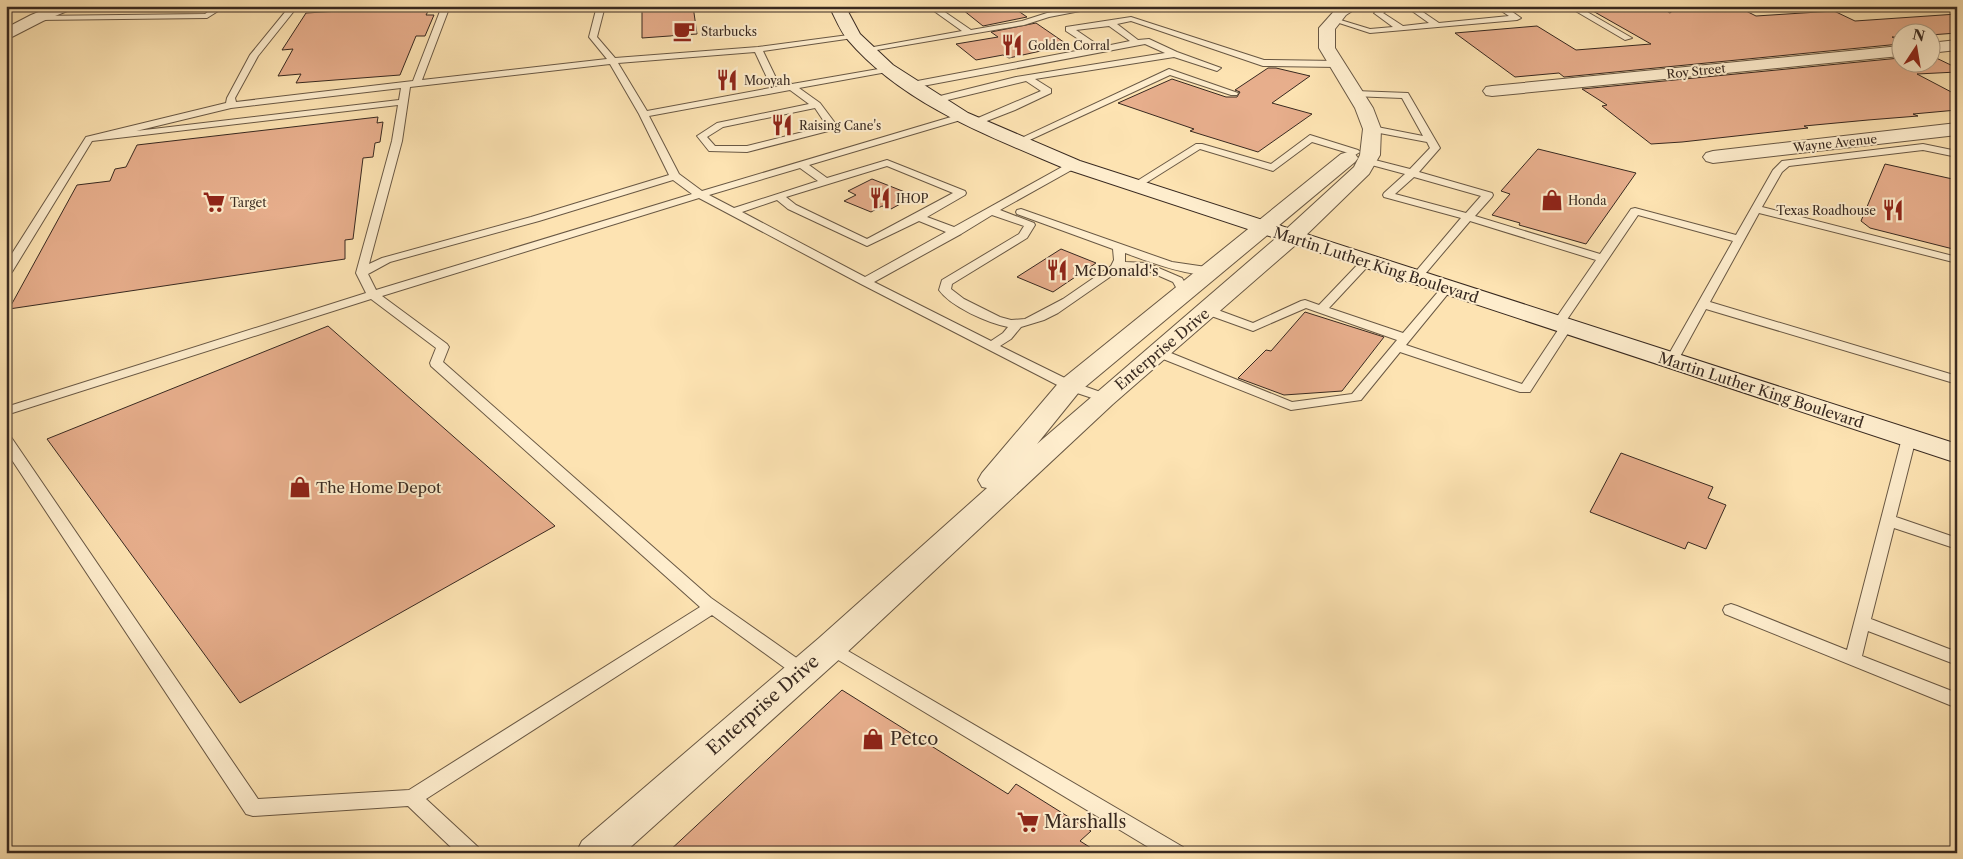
<svg xmlns="http://www.w3.org/2000/svg" width="1963" height="859" font-family="'Libre Caslon Text',serif">
  <style>
    .building { fill: #e7ae8c; stroke: #382920 }
    .lines { fill: none; stroke-linecap: round; stroke-linejoin: round }
    .service-casing { stroke: #695844; stroke-width: 2 }
    .minor-casing { stroke: #695844; stroke-width: 2 }
    .tertiary-casing { stroke: #695844; stroke-width: 2 }
    .secondary-casing { stroke: #382920; stroke-width: 2 }
    .service { fill: #feedcd; fill-rule: evenodd }
    .minor { fill: #feedcd; fill-rule: evenodd }
    .tertiary { fill: #feedcd; fill-rule: evenodd }
    .secondary { fill: #feedcd; fill-rule: evenodd }
    .labels { text-anchor: middle; dominant-baseline: central; stroke-width: 4; stroke-linejoin: round; paint-order: stroke }
    .far-poi-label { font-size: 12px; fill: #382920; stroke: #feedcd; text-anchor: start }
    .far-street-label { font-size: 12px; fill: #382920; stroke: #feedcd }
    .street-label { font-size: 15px; fill: #382920; stroke: #feedcd }
    .poi-label { font-size: 15px; fill: #382920; stroke: #feedcd; text-anchor: start }
    .near-street-label { font-size: 18px; fill: #382920; stroke: #feedcd }
    .near-poi-label { font-size: 18px; fill: #382920; stroke: #feedcd; text-anchor: start }
  </style>
  <rect width="100%" height="100%" fill="#fde3b2"/>
  <filter id="stains"><feTurbulence type="fractalNoise" baseFrequency=".004" numOctaves="4"/><feColorMatrix values="0 0 0 0 .2 0 0 0 0 .09 0 0 0 0 .02 0 0 0 .5 -.17"/></filter>
  <radialGradient id="worn" r=".72"><stop offset=".6" stop-color="#630" stop-opacity="0"/><stop offset="1" stop-color="#630" stop-opacity=".3"/></radialGradient>
  <!-- building -->
  <path class="building" d="M360,6H431L426,15H434L425,36H416L400,75L296,83L301,74L278,76L293,49L282,50L306,13L357,10Z
    M667,6H693L697,34L642,38V8Z
    M958,6H1011L1027,17L983,26Z
    M1584,6H1658L1670,13L1675,9L1673,6H1736L1756,16L1834,11L1855,21L1957,14V33L1930,35V32H1900V37H1892L1900,41V44L1564,77L1559,73L1515,77L1455,33L1537,26L1576,50L1651,44Z
    M1036,23L1068,45L1009,58L1003,55L976,60L956,44L998,37L991,32Z
    M1930,55L1957,68V72L1917,74L1957,95V110L1913,114L1918,116L1868,120L1804,126L1808,128L1682,142L1651,144L1602,106L1607,105L1582,89L1900,58V62H1930Z
    M1268,68H1276L1310,76L1272,103L1312,114L1258,152L1190,131L1194,129L1118,103L1172,79L1226,97H1237L1240,92L1235,90Z
    M378,117L377,123L383,122L380,142L375,143L373,157L363,158L353,239L345,240V259L9,309L77,185L110,181L115,169L126,167L137,145Z
    M1538,149L1636,173L1586,244L1519,225L1520,223L1492,215L1510,194L1501,191Z
    M1885,164L1957,180V250L1870,228L1861,221Z
    M872,179L915,196L891,209L882,206L871,212L844,201L856,195L848,191Z
    M1061,249L1096,263L1053,292L1017,277Z
    M1305,312L1384,337L1342,391L1284,395L1238,378L1266,350L1271,351Z
    M328,326L555,526L240,703L47,439Z
    M1621,453L1713,487L1708,498L1726,505L1706,549L1688,542L1685,549L1590,512Z
    M842,690L1008,794L1016,784L1091,831L1080,841L1099,853H667Z"/>
  <g class="lines">
    <!-- service casing -->
    <g class="service-casing">
      <path id="service" d="M216,6H226L207,18L37,20L33,18L37,16L205,14Z
        M290,6H298L258,56L235,98L236,102L413,81L442,6H450L422,80L607,59L589,37L597,6H605L597,37L615,58L758,47L856,34L857,36L853,38L763,51L776,78L792,84L890,67L891,69L887,72L799,88L820,103L838,127L836,129L747,152L709,151L697,136L717,123L809,104L790,90L649,116L679,174L702,191L961,114L966,117L964,119L809,165L827,178L887,160L965,191L966,193L965,195L927,217L954,227L1069,163H1077V167L1000,210L1034,223L1035,225L1027,238L952,284L951,289L964,299L1000,317L1011,320L1025,319L1063,299L1111,266L1114,260L1113,249L1017,214L1016,212L1017,210L1021,209L1172,262L1213,268L1219,271C1206,284 1141,259 1125,253V262L1147,263L1182,278L1191,293L1185,297L1181,296L1173,282L1141,268L1130,267L1120,270L1058,313L1044,320L1021,327L1011,339L1000,346L1075,383L1109,395L1111,398L1109,401L1104,402L1065,389L861,284L699,198L382,296L447,344L449,347L443,362L711,598L808,666L811,671L808,676L802,678L796,676L712,615L426,799L478,847L481,853H457L408,806L253,816L246,814L6,451V436L11,437L258,799L409,790L700,607L431,366L430,363L436,348L371,299L6,415V407L366,293L356,273L392,141L398,105L92,141L12,272L6,275V263L86,137L226,103L227,98L250,55ZM755,52L769,82L781,86L647,111L618,63ZM610,64L639,114L669,175L531,217L382,258L369,264L402,141L410,87ZM401,88L399,100L136,131L231,108ZM815,108L827,126L747,146H715L707,137L723,127ZM887,166L953,193L867,239L796,205L786,197ZM800,168L818,181L734,208L709,195ZM673,180L692,194L376,290L368,274L390,262L539,221ZM777,200L788,209L867,246L919,221L946,232L865,277L742,212ZM992,215L1024,226L1019,234L942,280L939,290C951,307 988,323 1008,327L1003,333L991,341L874,282L961,234Z
        M864,6H893L889,8L840,13L836,11L840,9Z
        M927,6H936L971,30L1022,21L1047,13L1086,6H1106L1049,17L1024,25L865,52V48H868L962,31Z
        M1384,6H1394L1383,13L1403,26L1429,23L1405,6H1414L1439,23L1509,16L1494,6H1504L1521,18L1517,20L1370,33L1330,20L1334,18L1370,29L1393,27L1374,13Z
        M1567,6H1577L1632,38L1625,40Z
        M1660,6H1670L1673,9L1669,11Z
        M1131,17L1264,60L1337,61L1341,64L1337,67L1263,66L1131,21L1117,24L1138,40L1149,39L1177,52L1221,68L1217,71L1174,57L1035,79L1051,89V93L1015,110L974,126L969,123L971,121L1041,91L1026,81L935,103L930,100L932,98L1016,77L1165,53L1145,44L912,88L908,85L912,82L1092,48L1066,31V27ZM1109,26L1130,41L1101,47L1076,30Z
        M1169,69L1238,93L1237,95H1231L1170,75L1021,144L1018,145L1013,142Z
        M1355,91L1408,93L1440,148L1419,172L1492,193L1493,195L1492,197L1475,216L1600,254L1631,209L1635,208L1736,235L1773,170L1782,161L1923,144L1957,151V157L1923,150L1789,166L1782,172L1762,207L1957,257V263L1759,213L1710,302L1957,376V384L1706,309L1676,364H1666L1665,361L1733,241L1638,215L1564,324H1570L1572,327L1530,392H1520L1400,352L1361,400L1291,410L1153,355L1151,352L1153,349H1161L1292,402L1352,394L1397,340L1306,308L1253,331L1203,313L1201,310L1207,306L1253,323L1301,301L1305,300L1319,305L1362,260H1370L1372,262L1370,264L1329,308L1403,333L1443,286H1451L1453,288L1451,290L1406,345L1522,384L1560,327H1554L1552,324L1596,260L1470,221L1420,280H1412L1410,278L1412,276L1461,218L1384,197L1383,195L1384,193L1405,174L1364,163V159L1367,158L1410,169L1430,148L1427,142L1369,131L1367,129L1372,126L1423,136L1402,98L1352,96V92ZM1414,177L1481,196L1466,213L1395,194Z
        M1310,135L1358,150L1360,152L1355,155L1312,142L1273,171L1200,149L1138,188H1130L1129,186L1196,144H1202L1271,164Z
        M1909,434L1914,435L1916,438L1896,517L1957,538V549L1894,528L1871,619L1957,652V665L1868,631L1862,656L1957,693V708L1725,614L1723,610L1725,606L1731,604L1737,606L1847,650L1902,438L1904,435Z
        M831,641L1183,847L1186,853H1158L825,652L823,647L825,642Z"/>
    </g>
    <!-- minor casing -->
    <g class="minor-casing">
      <path id="minor" d="M1957,40V50L1930,53V43Z
        M1900,46V56L1492,96L1486,95L1483,91L1486,87L1492,86Z
        M1957,123V135L1713,163L1706,161L1703,157L1706,153L1713,151Z"/>
    </g>
    <!-- tertiary casing -->
    <g class="tertiary-casing">
      <path id="tertiary" d="M53,6H74L72,9L43,21L6,40V28L31,15Z
        M1340,6H1360L1346,15L1335,29V48L1373,108L1381,129L1380,155L1369,174L1299,242L1113,404L843,656L624,853H576L582,841L819,638L987,488L982,487L978,480L982,473L1061,380L1341,154L1348,152L1355,154L1358,158L1355,162L1079,392L1037,444L1283,232L1354,167L1360,155L1363,129L1355,108L1319,48V28L1336,9Z"/>
    </g>
    <!-- secondary casing -->
    <g class="secondary-casing">
      <path id="secondary" d="M829,6H845L860,34L893,65L968,113L1080,161L1957,444V463L1066,169C989,136 904,105 848,40C840,31 835,17 829,6Z"/>
    </g>
    <!-- service -->
    <use href="#service" class="service"/>
    <!-- minor -->
    <use href="#minor" class="minor"/>
    <!-- tertiary -->
    <use href="#tertiary" class="tertiary"/>
    <!-- secondary -->
    <use href="#secondary" class="secondary"/>
  </g>
  <!-- icons -->
  <defs>
    <g id="cafe-bare" transform="scale(1.725)"><path d="M-5.5-4.5H6V0H3Q3 3.5 0 3.5H-2.5Q-5.5 3.5-5.5 0ZM3-3.2v2h1.7v-2ZM-6 4.5H4V6H-6Z" fill="#8f2418" stroke="#feedcd" stroke-width="2.5" paint-order="stroke"/></g>
    <g id="restaurant-bare" transform="scale(1.725)"><path d="M-5-6h1v4h1v-4h1v4h1v-4h1v5L-1.5 .5V6h-2V.5L-5-1ZM5-6V6H3V1.5H1.5Q1.5-4 5-6Z" fill="#8f2418" stroke="#feedcd" stroke-width="2.5" paint-order="stroke"/></g>
    <g id="shop-bare" transform="scale(1.725)"><path d="M-5-2.5h2.3a2.7 3.5 0 0 1 5.4 0H5L5.5 6h-11ZM-1.5-2.5h3a1.5 2.3 0 0 0-3 0Z" fill="#8f2418" stroke="#feedcd" stroke-width="2.5" paint-order="stroke"/></g>
    <g id="supermarket-bare" transform="scale(1.725)"><path d="M-6-5.5h2.5l.6 2H6L4.5 2H-2.5L-4.4-4H-6ZM-1.5 3.2a1.3 1.3 0 1 0 .1 0ZM3 3.2a1.3 1.3 0 1 0 .1 0Z" fill="#8f2418" stroke="#feedcd" stroke-width="2.5" paint-order="stroke"/></g>
  </defs>
  <g fill-rule="evenodd">
    <use href="#cafe-bare" x="684" y="31"/>
    <use href="#restaurant-bare" x="1012" y="45"/>
    <use href="#restaurant-bare" x="727" y="80"/>
    <use href="#restaurant-bare" x="782" y="125"/>
    <use href="#restaurant-bare" x="880" y="198"/>
    <use href="#shop-bare" x="1552" y="200"/>
    <use href="#supermarket-bare" x="214" y="202"/>
    <use href="#restaurant-bare" x="1893" y="210"/>
    <use href="#restaurant-bare" x="1057" y="270"/>
    <use href="#shop-bare" x="300" y="487"/>
    <use href="#shop-bare" x="873" y="739"/>
    <use href="#supermarket-bare" x="1028" y="822"/>
  </g>
  <g class="labels">
    <!-- far-poi labels -->
    <g class="far-poi-label">
      <text x="701" y="31">Starbucks</text>
      <text x="1028" y="45">Golden Corral</text>
      <text x="744" y="80">Mooyah</text>
      <text x="799" y="125">Raising Cane's</text>
      <text x="896" y="198">IHOP</text>
      <text x="1568" y="200">Honda</text>
      <text x="230" y="202">Target</text>
      <text x="1876" y="210" text-anchor="end">Texas Roadhouse</text>
    </g>
    <!-- far-street labels -->
    <g class="far-street-label">
      <text transform="translate(1696 71) rotate(-6)">Roy Street</text>
      <text transform="translate(1835 143) rotate(-6)">Wayne Avenue</text>
    </g>
    <!-- street labels -->
    <g class="street-label">
      <text transform="translate(1376 265) rotate(18)">Martin Luther King Boulevard</text>
      <text transform="translate(1162 349) rotate(-40)">Enterprise Drive</text>
      <text transform="translate(1761 390) rotate(18)">Martin Luther King Boulevard</text>
    </g>
    <!-- poi labels -->
    <g class="poi-label">
      <text x="1074" y="270">McDonald's</text>
      <text x="316" y="487">The Home Depot</text>
    </g>
    <!-- near-street labels -->
    <g class="near-street-label">
      <text transform="translate(763 705) rotate(-41)">Enterprise Drive</text>
    </g>
    <!-- near-poi labels -->
    <g class="near-poi-label">
      <text x="890" y="739">Petco</text>
      <text x="1044" y="822">Marshalls</text>
    </g>
  </g>
  <!-- margin -->
  <rect width="1963" height="859" fill="none" stroke="#fde3b2" stroke-width="25"/>
  <rect x="8" y="8" width="1948" height="844" fill="none" stroke="#382920" stroke-width="2.5"/>
  <rect x="12" y="12" width="1938" height="834" fill="none" stroke="#382920"/>
  <!-- north arrow -->
  <g transform="translate(1916 48) rotate(12)"><circle r="24" fill="#feedcd" stroke="#af9f88"/>
  <path d="M0-4L9 19L0 12L-9 19Z" fill="#8f2418"/>
  <text y="-8" font-size="14" font-weight="bold" text-anchor="middle" fill="#382920">N</text>
  </g>
  <rect width="100%" height="100%" filter="url(#stains)"/>
  <rect width="100%" height="100%" fill="url(#worn)"/>
</svg>
